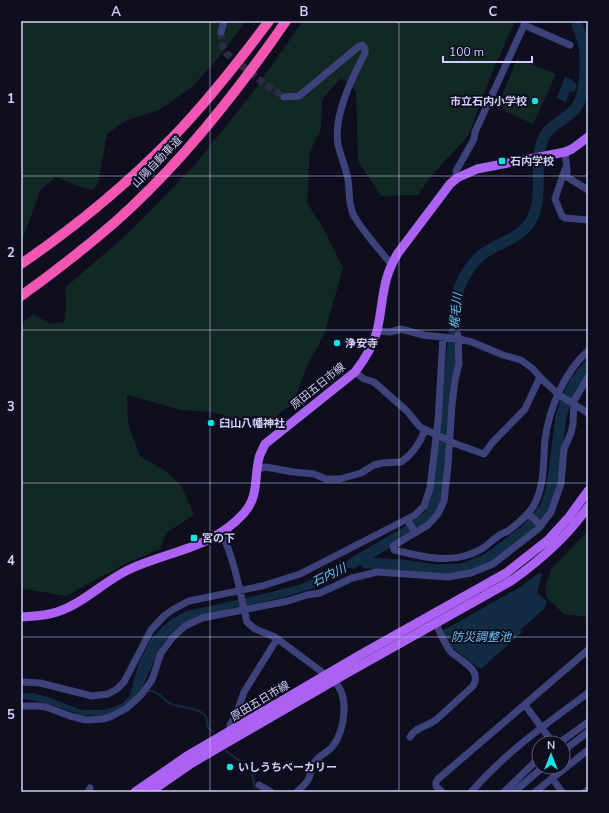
<svg xmlns="http://www.w3.org/2000/svg" width="609" height="813" font-family="'Nunito Sans','Noto Sans JP',sans-serif">
  <style>
    .green { fill: #122825 }
    .water { fill: #122c44 }
    .lines { fill: none; stroke-linecap: round; stroke-linejoin: round }
    .stream { stroke: #122c44; stroke-width: 2 }
    .river { stroke: #122c44; stroke-width: 11 }
    .minor-tunnel { stroke: #2c2b40; stroke-width: 7; stroke-dasharray: 7 3.5; stroke-linecap: butt }
    .minor { stroke: #3d427a; stroke-width: 7 }
    .major { stroke: #ab61f2; stroke-width: 9 }
    .highway { stroke: #f156b2; stroke-width: 10 }
    .grid { fill: none; stroke: #d0d0fb; stroke-width: 1; stroke-opacity: 0.55 }
    .poi-dot { fill: #13e4e1; stroke: #0f0e1f; stroke-width: 1.5 }
    .labels { text-anchor: middle; dominant-baseline: central; stroke-width: 4; stroke-linejoin: round; paint-order: stroke }
    .poi-label { font-size: 11px; font-weight: bold; fill: #d0d0fb; stroke: #0f0e1f; text-anchor: start }
    .street-label { font-size: 11px; fill: #d0d0fb; stroke: #0f0e1f }
    .water-label { font-size: 12px; font-style: italic; fill: #67c2f2; stroke: #0f0e1f }
    .neatline { fill: none; stroke: #d0d0fb; stroke-width: 1.5 }
    .grid-label { font-size: 13px; text-anchor: middle; font-weight: bold; fill: #d0d0fb }
  </style>
  <rect width="100%" height="100%" fill="#0f0e1f"/>
  <!-- green -->
  <path class="green" d="M21,21H246L219,57L192,87L159,110L125,121L107,134L98,184L92,190L75,185L56,177L41,189L21,243Z
    M303,21H515L492,73L468,136L431,176L418,195L381,196L358,161L356,91L341,78L322,99L321,129L310,151L307,203L322,226L343,268L324,335L308,364L293,403L268,423L243,421L212,412L181,410L127,395L128,424L140,456L167,472L182,487L194,515L166,533L160,549L125,564L66,596L25,589L21,591V324L33,314L50,324L64,322L66,306L65,288L128,233L193,167L250,96Z
    M517,59L556,74L533,124L503,110V93Z
    M588,531V617L564,614L546,597L545,586L552,568Z"/>
  <!-- water -->
  <path class="water" d="M565,77L574,81L573,82L577,84L574,92L570,91L566,102L557,98Z
    M361,555L385,566L363,565L347,568L314,588L285,597L229,609L180,626L170,634L162,644L142,688L135,698L127,706L105,716L82,715L45,703L21,698V694L32,693L48,697L82,710H104L114,707L123,703L130,695L138,665L151,639L161,628L172,619L187,611L255,596L302,584Z
    M539,573L542,574L537,592L547,602L544,609L520,630L522,632L482,668H479L449,645L442,631L520,587Z"/>
  <g class="lines">
    <!-- stream -->
    <path class="stream" d="M147,691C160,691 159,696 168,702C176,708 193,706 204,714C208,717 207,723 208,728L213,732
      M226,751L251,769L255,788"/>
    <!-- river -->
    <path class="river" d="M353,563L403,534L430,515L437,493L459,288C465,275 471,263 483,254C498,243 518,239 529,224C544,202 535,174 540,149C545,124 560,125 575,109C586,97 587,57 583,41C581,34 578,28 576,21
      M366,563L402,565L435,570L462,569L483,561L493,555L527,529L545,508L551,491L554,472L561,416L567,399L575,382L588,366"/>
    <!-- minor-tunnel -->
    <path class="minor-tunnel" d="M221,32L223,47L226,53L266,85L284,97"/>
    <!-- minor -->
    <path class="minor" d="M524,25L570,45
      M221,32L224,21
      M284,97L299,96L358,47L362,45L365,48V53C352,78 333,116 338,145C341,157 346,168 348,180C350,192 348,205 354,216C364,233 379,249 391,264
      M565,152L567,169V177L588,190
      M567,169H565L555,199L562,216L565,218L588,220
      M457,178L456,171L474,139L475,132L526,21
      M377,331L390,332L401,329L423,335L459,339L472,342L503,355L521,360L532,368L543,380L559,395L588,413
      M458,335L459,364L455,380L452,405L448,465L444,501L438,514L428,525L393,546L394,550C424,557 454,566 483,548C488,545 492,540 497,537C500,534 504,533 508,531C517,524 528,516 534,505C545,485 543,462 545,440C549,409 564,372 588,351
      M355,372L364,379L374,382L407,411L420,427L456,444L484,454L492,443L525,409L540,377
      M257,469L266,467L293,472L314,474L326,479H340L361,473L374,465L382,463L401,462C413,454 420,443 425,430
      M528,513L541,526
      M407,519L415,533
      M222,533C235,562 240,592 247,622L255,629L275,637L334,681C350,696 345,731 332,747C327,753 318,756 314,763C311,767 311,773 309,778C307,783 301,788 297,792
      M21,682L40,683L92,696L108,694L117,689L124,682L151,630L164,616L172,610L189,601L262,586L300,574L415,515L424,506L430,488L438,421L443,337
      M525,705L553,743
      M21,706H38L46,707L70,716L86,720L102,719L110,717L127,708L141,695L152,680L161,653L172,638L185,626L202,618L288,601L307,595L320,593L352,578L377,572L448,577L471,573L493,564L538,529L551,512L561,484L564,449L571,433L573,424L574,401L588,377
      M230,732V725L236,715L244,692L277,639
      M410,737C415,727 429,726 437,719L473,686C483,670 461,661 451,652C445,645 440,632 436,624
      M559,743L588,722
      M563,751L588,732
      M552,778L562,792
      M259,785L271,792
      M88,792L90,788
      M442,792L436,786V782L438,779L588,650
      M471,792C506,752 546,724 588,693
      M504,792L539,758
      M514,792L543,767
      M535,792L588,750
      M585,792L588,790"/>
    <!-- major -->
    <path class="major" d="M21,617C33,616 46,616 57,612C84,603 103,582 128,570C168,551 212,549 244,513C259,496 254,478 259,458C260,453 263,449 265,444L355,372C365,359 373,347 377,331C384,301 381,280 398,253L450,184L457,178L477,169L565,152L572,149L588,137
      M135,792L187,756L360,655L506,573L548,540L569,517L588,491
      M150,792L192,763L347,673L511,581C541,560 567,537 588,507"/>
    <!-- highway -->
    <path class="highway" d="M21,264C75,227 126,185 172,138C207,102 239,61 269,21
      M21,296C53,273 84,249 114,223C180,165 236,94 286,21"/>
  </g>
  <!-- grid -->
  <path class="grid" d="M210,21V792M399,21V792M21,176H588M21,330H588M21,483H588M21,637H588"/>
  <!-- markers -->
  <g class="poi-dot">
    <circle cx="535" cy="101" r="4"/>
    <rect x="498" y="157" width="8" height="8" rx="2"/>
    <circle cx="337" cy="343" r="4"/>
    <circle cx="211" cy="423" r="4"/>
    <rect x="190" y="534" width="8" height="8" rx="2"/>
    <circle cx="230" cy="767" r="4"/>
  </g>
  <g class="labels">
    <!-- poi labels -->
    <g class="poi-label">
      <text x="527" y="101" text-anchor="end">市立石内小学校</text>
      <text x="510" y="161">石内学校</text>
      <text x="345" y="343">浄安寺</text>
      <text x="219" y="423">臼山八幡神社</text>
      <text x="202" y="538">宮の下</text>
      <text x="238" y="767">いしうちベーカリー</text>
    </g>
    <!-- street labels -->
    <g class="street-label">
      <text transform="translate(157 162) rotate(-46)">山陽自動車道</text>
      <text transform="translate(318 386) rotate(-39)">原田五日市線</text>
      <text transform="translate(260 701) rotate(-31)">原田五日市線</text>
    </g>
    <!-- water labels -->
    <g class="water-label">
      <text transform="translate(456 311) rotate(-84)">梶毛川</text>
      <text transform="translate(329 575) rotate(-26)">石内川</text>
      <text x="481" y="637">防災調整池</text>
    </g>
  </g>
  <!-- border -->
  <rect width="609" height="813" fill="none" stroke="#0f0e1f" stroke-width="44"/>
  <!-- north arrow -->
  <g transform="translate(551 755)"><circle r="19" fill="#0f0e1f" stroke="#5c5c77"/>
  <path d="M0-3L7 15L0 10L-7 15Z" fill="#13e4e1"/>
  <text y="-6" font-size="11" font-weight="bold" text-anchor="middle" fill="#d0d0fb">N</text>
  </g>
  <!-- scale -->
  <path d="M443 56v6h89v-6" fill="none" stroke="#d0d0fb" stroke-width="2"/>
  <text x="449" y="56" font-size="12" fill="#d0d0fb" stroke="#0f0e1f" stroke-width="3" paint-order="stroke">100 m</text>
  <rect x="22" y="22" width="565" height="769" class="neatline"/>
  <g class="grid-label">
    <text x="116" y="16">A</text>
    <text x="304" y="16">B</text>
    <text x="493" y="16">C</text>
    <text x="11" y="103">1</text>
    <text x="11" y="257">2</text>
    <text x="11" y="411">3</text>
    <text x="11" y="565">4</text>
    <text x="11" y="719">5</text>
  </g>
</svg>
